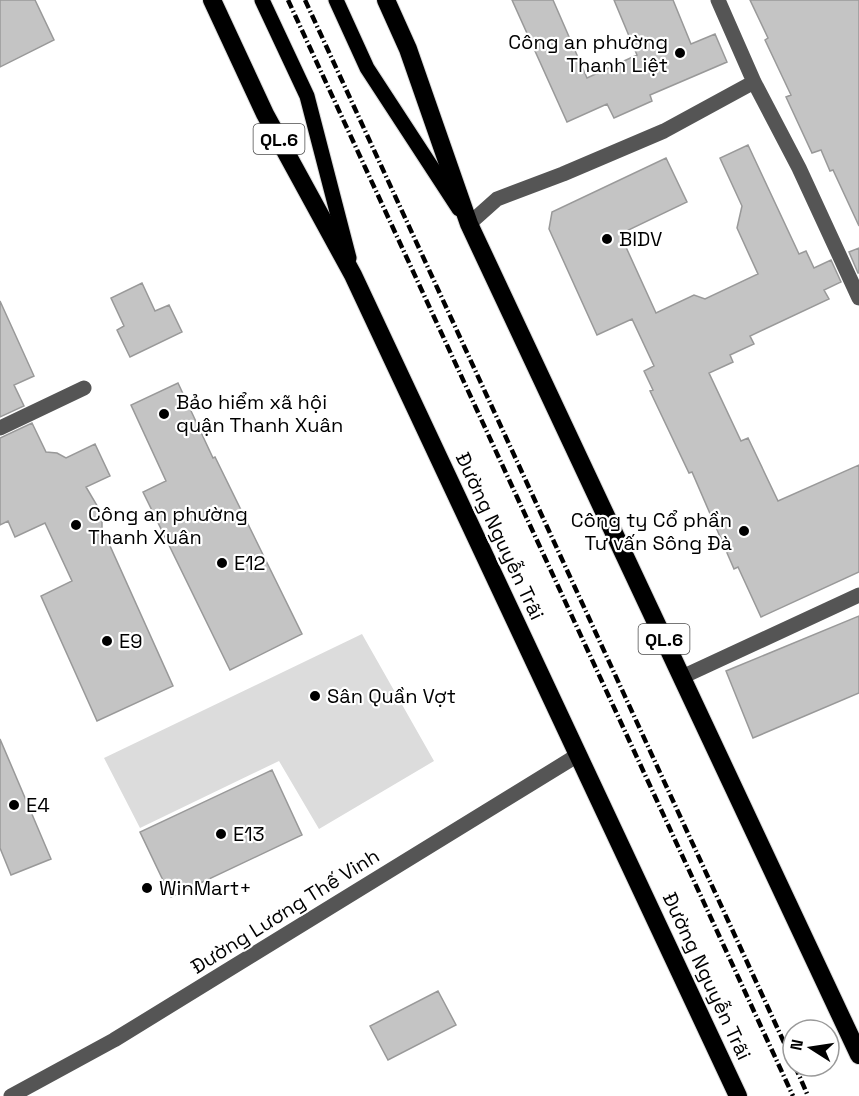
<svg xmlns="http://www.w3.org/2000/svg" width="859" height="1096" font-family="'Space Grotesk',sans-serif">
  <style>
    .green { fill: #dcdcdc }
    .building { fill: #c4c4c4; stroke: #999; stroke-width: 1.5 }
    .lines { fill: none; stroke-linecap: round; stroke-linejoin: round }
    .major-casing { stroke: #dbdbdb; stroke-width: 17 }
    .highway-casing { stroke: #dbdbdb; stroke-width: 20 }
    .minor { stroke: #555; stroke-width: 15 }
    .major { stroke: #000; stroke-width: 15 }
    .highway { stroke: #000; stroke-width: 18 }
    .rail { stroke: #000; stroke-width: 4.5; stroke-dasharray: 9 3 1.5 3; stroke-linecap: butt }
    .poi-dot { fill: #000; stroke: #fff; stroke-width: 2 }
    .labels { text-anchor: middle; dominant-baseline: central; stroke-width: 4.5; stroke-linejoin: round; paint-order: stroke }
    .shield { fill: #fff; stroke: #4c4c4c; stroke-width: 1.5 }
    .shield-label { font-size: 18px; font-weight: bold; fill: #000 }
    .poi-label { font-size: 20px; fill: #000; stroke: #fff; text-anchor: start }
    .street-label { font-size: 20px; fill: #000; stroke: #fff }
  </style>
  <rect width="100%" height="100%" fill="#fff"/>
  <!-- green -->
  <path class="green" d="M362,634L434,761L319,829L279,761L140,828L104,758Z"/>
  <!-- building -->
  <path class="building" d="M0,0H35L54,40L0,67Z
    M512,0H553L587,78L637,55L614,0H673L691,44L715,34L727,62L650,95L652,101L614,118L607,104L567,122Z
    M750,0H859V226L833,170L830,171L821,150L812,153L786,97L791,95L765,40L768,38Z
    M748,145L799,254L806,251L814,268L831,260L841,282L824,290L829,299L750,336L754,344L730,355L733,362L709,373L741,441L748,438L778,501L859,465V572L761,617L738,567L734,569L692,472L689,473L650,391L653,390L644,371L654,366L632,319L597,335L549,229L552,212L666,158L687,202L620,234L656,313L694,295L705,299L758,274L737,228L742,206L720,158Z
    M859,248V273H858L849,252Z
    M142,283L155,311L169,305L182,332L130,357L117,330L124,326L111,298Z
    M0,301L34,376L14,385L24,406L0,417Z
    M178,383L213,458L215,457L302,634L230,670L143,492L166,481L131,405Z
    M32,423L46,452L57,453L66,458L95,444L110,476L86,487L102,514V528L173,686L97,721L41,596L72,581L45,523L15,537L8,521L0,525V438Z
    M859,616V693L753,738L726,671Z
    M0,739L51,859L11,875L0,848Z
    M272,770L302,835L171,897L140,832Z
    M438,991L456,1025L388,1060L370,1026Z"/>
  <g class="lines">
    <!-- major casing -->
    <g class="major-casing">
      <path id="major" d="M262,0L307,96L349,258
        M336,0L367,68L459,209"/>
    </g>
    <!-- highway casing -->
    <g class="highway-casing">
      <path id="highway" d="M212,0L265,114L353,275L738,1096
        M386,0L408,49L469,224L859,1055"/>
    </g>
    <!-- minor -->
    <path class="minor" d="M718,0L754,82L799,168L859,298
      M469,224L497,199L563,174L664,131L754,82
      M0,428L84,388
      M682,677L859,595
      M11,1096L114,1040L578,755"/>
    <!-- major -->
    <use href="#major" class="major"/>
    <!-- highway -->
    <use href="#highway" class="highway"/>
    <!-- rail -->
    <path class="rail" d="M288,0L793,1096
      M305,0L793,1062
      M795,1066L808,1096"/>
  </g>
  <!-- markers -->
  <g class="poi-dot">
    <circle cx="680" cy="53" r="6"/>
    <circle cx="607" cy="239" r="6"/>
    <circle cx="164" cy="414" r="6"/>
    <circle cx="76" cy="525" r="6"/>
    <circle cx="744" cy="531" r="6"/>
    <circle cx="222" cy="563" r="6"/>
    <circle cx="107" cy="641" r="6"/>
    <circle cx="315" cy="696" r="6"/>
    <circle cx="14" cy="805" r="6"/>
    <circle cx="221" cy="834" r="6"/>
    <circle cx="147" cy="888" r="6"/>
  </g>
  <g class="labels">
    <!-- shield labels -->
    <g class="shield">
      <rect x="253.5" y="124" width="51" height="30" rx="4.5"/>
      <rect x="638.5" y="624" width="51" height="30" rx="4.5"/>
    </g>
    <g class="shield-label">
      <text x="279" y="139">QL.6</text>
      <text x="664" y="639">QL.6</text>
    </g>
    <!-- poi labels -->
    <g class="poi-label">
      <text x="668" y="42" text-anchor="end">Công an phường<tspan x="668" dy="23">Thanh Liệt</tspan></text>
      <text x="619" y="239">BIDV</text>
      <text x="176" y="402">Bảo hiểm xã hội<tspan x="176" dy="23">quận Thanh Xuân</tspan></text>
      <text x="88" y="514">Công an phường<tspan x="88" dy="23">Thanh Xuân</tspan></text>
      <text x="732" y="520" text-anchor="end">Công ty Cổ phần<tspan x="732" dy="23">Tư vấn Sông Đà</tspan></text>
      <text x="234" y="563">E12</text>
      <text x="119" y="641">E9</text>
      <text x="327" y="696">Sân Quần Vợt</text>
      <text x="26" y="805">E4</text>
      <text x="233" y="834">E13</text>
      <text x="159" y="888">WinMart+</text>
    </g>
    <!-- street labels -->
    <g class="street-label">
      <text transform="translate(500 536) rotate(65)">Đường Nguyễn Trãi</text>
      <text transform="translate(285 911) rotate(-32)">Đường Lương Thế Vinh</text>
      <text transform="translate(707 976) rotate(65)">Đường Nguyễn Trãi</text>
    </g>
  </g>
  <!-- north arrow -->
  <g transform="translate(811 1048) rotate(282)"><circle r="28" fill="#ffffff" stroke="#999999" stroke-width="1.5"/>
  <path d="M0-4.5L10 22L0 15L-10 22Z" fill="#000000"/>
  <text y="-9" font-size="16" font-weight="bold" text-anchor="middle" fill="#000000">N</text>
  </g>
</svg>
